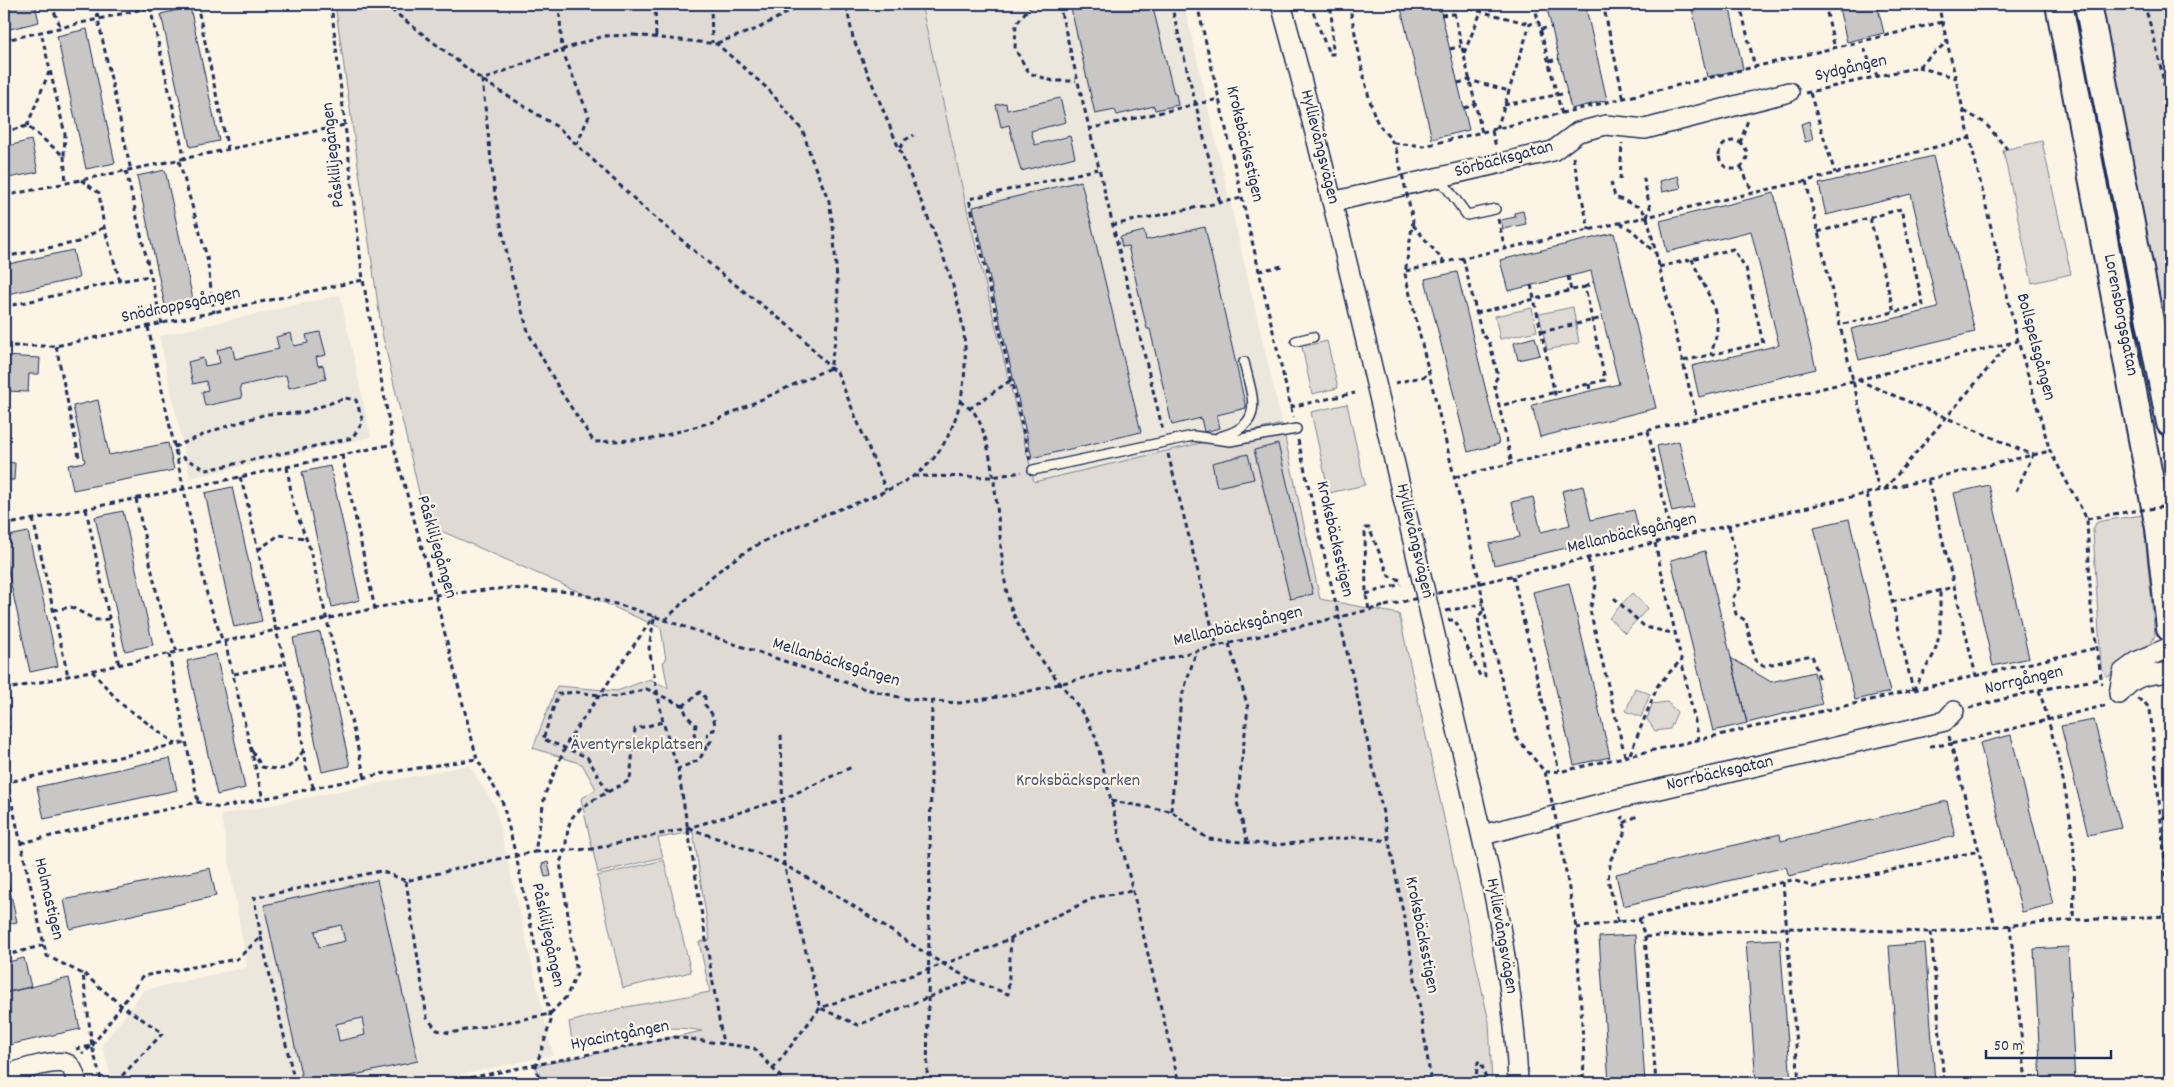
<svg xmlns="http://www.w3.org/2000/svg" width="2174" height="1087" font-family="Dekko,sans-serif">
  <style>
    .built { fill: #ece7dc }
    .green { fill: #dfdbd4; stroke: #7d8599 }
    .building { fill: #c8c7c6; stroke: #1b2f5e; fill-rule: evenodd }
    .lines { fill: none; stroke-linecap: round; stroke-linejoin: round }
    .lane-casing { stroke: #1b2f5e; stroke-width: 12 }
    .street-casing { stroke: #1b2f5e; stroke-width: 22 }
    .secondary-casing { stroke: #1b2f5e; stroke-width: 30 }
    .path { stroke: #1b2f5e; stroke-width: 3; stroke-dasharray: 5 4; stroke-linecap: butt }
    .lane { stroke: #fcf5e5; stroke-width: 9 }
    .street { stroke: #fcf5e5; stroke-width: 19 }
    .secondary { stroke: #fcf5e5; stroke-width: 26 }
    .path-bridge { stroke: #1b2f5e; stroke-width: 3; stroke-dasharray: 5 4; stroke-linecap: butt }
    .labels { text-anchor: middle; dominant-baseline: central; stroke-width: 4.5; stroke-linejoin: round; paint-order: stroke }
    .street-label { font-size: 18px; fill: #1b2f5e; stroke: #fcf5e5 }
    .park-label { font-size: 18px; fill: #425176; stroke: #fcf5e5 }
  </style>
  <rect width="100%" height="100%" fill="#fcf5e5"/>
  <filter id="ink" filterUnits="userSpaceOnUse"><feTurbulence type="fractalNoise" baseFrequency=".02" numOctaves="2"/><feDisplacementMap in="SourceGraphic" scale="10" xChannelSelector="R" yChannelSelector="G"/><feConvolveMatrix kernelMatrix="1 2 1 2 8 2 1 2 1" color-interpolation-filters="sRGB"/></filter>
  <g filter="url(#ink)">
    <!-- built -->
    <path class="built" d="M921,4H1184L1282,424L1034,483L969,218Z
      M340,295L371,437L190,478L159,336Z
      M469,765L495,806L553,1055L422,1083H113L102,1045L144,990L247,967L221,815Z"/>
    <!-- green -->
    <path class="green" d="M335,4H921L969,218L1034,482L1282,424L1320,599L1399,614L1489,1022L1492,1083H541L536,1066L702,1031C660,1022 614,1036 573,1047L569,1022L626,1007L710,992L699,942L710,940L693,832L658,838L663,857L598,873L581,799L596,789L582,764L533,748L557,686L617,691L650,679L668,688L663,662L666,660L661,628L439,530L421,501L382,333Z
      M2097,4H2166L2170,30V383Z
      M2042,141L2071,274L2032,283L2003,150Z
      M1573,307L1579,343L1547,350L1539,314Z
      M1532,308L1537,331L1500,339L1495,316Z
      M1327,341L1338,388L1312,394L1302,347Z
      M1347,404L1365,485L1329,493L1311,412Z
      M2143,515L2155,635C2148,658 2119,654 2110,676H2106L2101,667L2093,530L2096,523L2101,521Z
      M1632,593L1648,608L1625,633L1609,618Z
      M1635,688L1650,694L1641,717L1626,711Z
      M1667,702L1677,712L1670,729L1655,731L1647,719L1652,704Z
      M664,860L691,972L623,988L597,876Z"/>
    <!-- building -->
    <path class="building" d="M4,4H35L39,22L10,29Z
      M1070,4H1152L1174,94H1176L1178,105L1155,110L1154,106L1117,115L1115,110L1095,114Z
      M1400,4H1439L1469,130L1432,139Z
      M1546,4H1585L1607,100L1571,109Z
      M1691,4H1729L1743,69L1707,77Z
      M1838,4H1877L1884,33L1847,42Z
      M190,7L219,141L190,147L161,14Z
      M87,29L115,163L86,169L57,36Z
      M1060,98L1066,122L1031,131L1035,145L1070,136L1075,157L1021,171L1009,125L1001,127L996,105L1006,103L1007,110Z
      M1809,121L1813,140L1805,142L1801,124Z
      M31,140L38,172L4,179V147Z
      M1933,156L1975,332L1859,360L1851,329L1938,308L1911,194L1826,215L1819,184Z
      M165,170L194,304L166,310L137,176Z
      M1678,176L1681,188L1662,192L1660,181Z
      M1081,181L1141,432L1032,458L973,207Z
      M1774,193L1816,369L1699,397L1692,366L1779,345L1751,231L1667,252L1660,221Z
      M1523,211L1526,224L1503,229L1501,220L1515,217L1514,213Z
      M1205,227L1246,408L1217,415L1220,428L1204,432L1201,418L1172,425L1150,329H1147L1128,246L1122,247L1120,237L1144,231L1146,240Z
      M1614,233L1656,408L1540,437L1532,405L1619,384L1591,271L1508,291L1500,260Z
      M73,250L79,278L4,295V265Z
      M1457,272L1499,444L1468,452L1425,279Z
      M320,332L326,355L316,357L318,366L323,365L326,379L289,388L286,375L240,386L242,398L205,406L202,392L208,390L206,381L193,384L188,362L203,358L205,366L220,363L217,350L232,346L235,359L279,349L276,337L291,333L294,346L308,343L306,335Z
      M1535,337L1540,355L1518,360L1514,343Z
      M4,356L40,358L39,374H29L28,392L7,391L4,444Z
      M98,400L109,455L168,443L174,470L73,490L68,465L85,462L73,406Z
      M1679,441L1694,507L1672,512L1657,446Z
      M1278,444L1313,594L1290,599L1254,450Z
      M1248,454L1254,479L1217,487L1212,463Z
      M4,462L15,463L14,480H4Z
      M330,466L360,600L332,607L302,472Z
      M1989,485L2029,658L1993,666L1954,493Z
      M1583,486L1591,520L1634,510L1639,531L1494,565L1489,544L1520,537L1512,502L1533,497L1541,532L1570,525L1562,491Z
      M232,487L262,621L234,627L205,493Z
      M123,511L153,645L125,651L95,517Z
      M1849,519L1890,692L1855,700L1814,527Z
      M28,532L58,666L30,672L4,552V537Z
      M1705,551L1747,723L1713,731L1671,560Z
      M1569,583L1610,757L1574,765L1533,592Z
      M320,632L350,766L322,772L293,638Z
      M216,654L245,788L217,795L187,661Z
      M1731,658L1771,682L1814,672L1822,704L1747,723Z
      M2094,720L2121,828L2088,835L2061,726Z
      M2011,735L2053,904L2022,912L1980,743Z
      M170,758L177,790L44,819L37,787Z
      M1947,801L1955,836L1789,876L1786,867L1623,906L1616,874L1780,834L1781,841Z
      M548,862L551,876L545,877L542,864Z
      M4,863L17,922L4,925Z
      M210,868L216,896L70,929L64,900Z
      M377,880L418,1061L318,1083H303L264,905ZM341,925L345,941L319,947L315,931ZM362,1018L365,1035L339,1041L336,1024Z
      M1635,935L1645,1083H1609L1599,937Z
      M1780,939L1791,1083H1756L1746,941Z
      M1925,943L1935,1083H1899L1889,946Z
      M2068,947L2075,1083H2041L2034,949Z
      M24,958L31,987L4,993V963Z
      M69,978L80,1029L4,1046V993Z"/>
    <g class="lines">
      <!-- lane casing -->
      <g class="lane-casing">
        <path id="lane" d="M1439,177L1467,215L1495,209
          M1296,341L1313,337
          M1219,437C1267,425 1252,398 1244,362
          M1033,470L1193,436L1230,441L1296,429"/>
      </g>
      <!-- street casing -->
      <g class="street-casing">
        <path id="street" d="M1281,4C1308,100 1331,198 1355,295C1383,414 1412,533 1439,652C1471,795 1512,936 1518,1083
          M1332,202L1553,151L1578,132L1606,125L1645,129L1789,92
          M2119,694L2123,672L2138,661L2170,647
          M2119,694C2137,673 2145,676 2170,672
          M1483,835L1618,799L1945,721L1954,711
          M4,1082L8,1075C19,1070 60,1057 69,1065C74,1069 75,1077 77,1083"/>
      </g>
      <!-- secondary casing -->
      <g class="secondary-casing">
        <path id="secondary" d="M2059,4L2159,528L2170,628
          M2088,4L2170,423"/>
      </g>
      <!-- path -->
      <path class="path" d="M51,4L61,28
        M96,4L98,19L131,171
        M197,4L228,150
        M331,4L363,280L393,444L435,595L477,759L502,800L516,856L551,1021L536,1066L540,1083
        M384,4L482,80L559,128L645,209L724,276L798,333L830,368L837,372L886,490
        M559,4L562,50L589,116L577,144
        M655,4L656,38
        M711,4L712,43
        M1032,4L1016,24L1015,49L1029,73L1053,81H1076
        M1059,4L1163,431
        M1171,4L1220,203
        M1197,4L1293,417
        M1310,4L1329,54H1333L1331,4
        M1349,4C1357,41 1363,81 1375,117C1380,130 1392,137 1396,149
        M1452,4L1482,133
        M1452,4L1530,24
        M1534,4L1562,115
        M1603,4L1624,100
        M1740,4L1755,68
        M1825,4L1835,49
        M1938,4L2018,341L2050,451L2087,519L2091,607L2102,684
        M2144,4C2157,45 2166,85 2170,128
        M150,7L185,160
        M1441,15L1454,14
        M4,29L10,39
        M1541,29L1552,27
        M634,35L717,44L768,89L803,131L812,160L829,201L833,226L838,294V325L830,368L712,422L652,439L594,442L561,392L529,334L511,274L495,195L482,80L543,56L604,36Z
        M4,43L10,39L165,4
        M717,43L757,29L803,4
        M1864,48L1871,65L1878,77
        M1450,49L1461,46
        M1464,53L1481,12
        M1549,61L1559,59
        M1918,67L1956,78
        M1458,83L1469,80L1509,91
        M1805,93L1918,67L1947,42
        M1810,93L1835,173
        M1504,105L1567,93
        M1464,108L1475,105
        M1964,111L1985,123L2007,149
        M27,126L49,72
        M1088,129L1219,99
        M1497,129L1530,24L1539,22
        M1492,131L1496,147
        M4,132L27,126L64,156L65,134L41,32
        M1719 155a14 14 0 1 1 28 0a14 14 0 1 1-28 0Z
        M1394,143L1424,146L1942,22
        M1740,143L1748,120
        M900,148L905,140L914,135
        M64,156L66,183
        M1573,157L1589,230
        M179,161L207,257L214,313
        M1741,167L1753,193
        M126,171L162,324
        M81,180L99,193L104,227L120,281L150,276
        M1620,180L1622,143
        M1806,181L1879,491
        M1611,182L1615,197L1641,208L1647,217L1650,208L1643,175
        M4,196L345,125
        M1647,217L1697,419
        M1870,218L1894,312
        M1498,219L1505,249
        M1413,220L1405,274L1480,583L1484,611L1516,737L1545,772L1547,780
        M1620,223L1633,231L1655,253
        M1112,225L1242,198
        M1413,225L1445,263
        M1818,232L1901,209L1923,305L1839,325
        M4,257L78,242L104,227
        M1463,258L1482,335L1489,340L1498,376L1494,383L1512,464
        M1692,259C1700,280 1718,306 1717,328C1717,336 1713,346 1711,355
        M1659,267L1733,249L1746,268L1763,343L1683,361
        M1259,271L1282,266
        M1406,271L1806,181L1970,138
        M1568,276L1571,291
        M1531,285L1556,399
        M1585,287L1594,282
        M4,307L120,281
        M1476,313L1585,287L1605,380L1499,406
        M148,327L208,599L223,642
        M1541,332L1603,318
        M4,346H56L363,280
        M56,346L79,457
        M1858,380L2033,455L2016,491
        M1395,383L1430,375
        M1589,384L1590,391
        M960,401C963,404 968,407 972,410C998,439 998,551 1007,593C1019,651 1073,685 1096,738L1179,1083
        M1290,407L1355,393
        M969,409L1011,380
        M1648,431L1672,539
        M1298,440C1346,654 1402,867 1431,1083
        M174,447L215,430L266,414L302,413L345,398L356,400L363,422L352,438L207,470L176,454
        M1168,454L1217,647
        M342,455L375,609
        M1030,460L969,199L1098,169
        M287,467L293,504L309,546L365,778
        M914,476L992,477L1022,472
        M240,477L246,497L276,631L298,707L305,764L314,789
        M1455,477L2018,341
        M1928,480L1976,676
        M1885,489L2009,344
        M1867,494L1913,690
        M136,499L160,608L177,652
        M86,509L119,665
        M33,519L68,676
        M2087,519L2113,514
        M4,525L184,489L393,444
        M1729,526L1737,561L1735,565L1741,586L1732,599L1736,614L1746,621L1755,660L1763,666L1812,655L1820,682
        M1655,543L1699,739
        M258,550L279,535L306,538
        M1588,559L1596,586L1590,610L1625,756
        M1513,576L1559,771
        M1463,587L2050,451
        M1366,594L1401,584
        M1614,598L1645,627L1676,634
        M1892,602L1954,587
        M1369,609L1366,595L1365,528H1369L1389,576L1400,580
        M53,610L71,607L96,620L109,619
        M1446,611L1483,604
        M654,619L649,648L663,722L678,769L723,1044
        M665,620C690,596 715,571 744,553C762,541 783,532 802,524C838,508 878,498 912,477C958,449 971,378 963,328C955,280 934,232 915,187C894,137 874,87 853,38L846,4
        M1448,620H1455L1480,676H1485L1478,617L1483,611
        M225,642L263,799
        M1229,644L1248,707L1237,802L1247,841
        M169,654L198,802
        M92,671L120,703L176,744
        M234,674L285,664
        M4,690L435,595L507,588L574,592L633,609L862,688L907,699L959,703L1017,694L1385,606
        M1913,690L1934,654L1940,633V591
        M2039,690C2053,733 2066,787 2072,832C2076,861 2074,891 2073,920
        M4,698L8,720L7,782L44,945L47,956L83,974L92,1046L102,1083
        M2137,699L2144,702L2150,709L2170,913
        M683,706L700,692L705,697V705C712,713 716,719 714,730L709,731L707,735L711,741L706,748
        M1969,708L2039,690L2100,679
        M781,735L784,864L820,1008L858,1025L972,980L1008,994L1011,938
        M1949,736L1951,744L2107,705
        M1930,746L1951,744L1979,851L1995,927
        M252,751L262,767C284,771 291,770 303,751
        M1630,754L1658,685L1681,660
        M1545,772L1563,771L2096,648
        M4,783L186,742
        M608,792L587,757L543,739L558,694L575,692L616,697L647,689L683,706L687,716L696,725L694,735L706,748L699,760L678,769
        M1111,801L1171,811L1208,839L1276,845L1358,837L1388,841
        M1171,811L1181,699L1196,652
        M2162,818L2170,817
        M1624,823L1639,815
        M689,828C720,840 755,850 784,865C850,899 907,946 972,980
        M1559,833L1576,928L1584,1056L1583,1083
        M21,843L198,802L219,808L386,773L477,759
        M535,852L592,849L688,828L781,800L854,766
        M406,881L427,1018L437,1030L450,1033L550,1014L566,997L577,974L560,862C568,847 565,837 570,822C575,806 615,789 630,780L635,729L663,722
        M1783,882L1799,1083
        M1639,919L1645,937L1656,1083
        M1618,922L1608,879L1611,859L1626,830L1622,816
        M2010,925L2026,1083
        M1576,928L1639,919L1783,882L1793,880L1813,887L1979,851
        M1931,932L1944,1083
        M261,937L295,1083
        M1645,937L1786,928L1931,932L2073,920L2170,916
        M4,956L44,945
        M84,974L122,1006L163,1033L115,1083
        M92,1046L143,976L237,959L261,937L254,898L381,871L406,881L498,859L535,852L545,794L568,741L654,616
        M76,1049L92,1046L82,1054
        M773,1069L820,1008L994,946L1096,897L1132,891
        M444,1083L675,1037L754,1048L786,1083
        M927,1083L932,702
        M1475,1083L1478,1062H1481L1487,1083"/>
      <!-- lane -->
      <use href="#lane" class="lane"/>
      <!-- street -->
      <use href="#street" class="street"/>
      <!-- secondary -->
      <use href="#secondary" class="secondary"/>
      <!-- path-bridge -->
      <path class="path-bridge" d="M1396,149L1413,220
        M2113,514L2170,506
        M1385,606L1463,587
        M1547,780L1559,833"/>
    </g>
  </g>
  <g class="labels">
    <!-- street labels -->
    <g class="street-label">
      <text transform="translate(1851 69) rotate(-13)">Sydgången</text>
      <text transform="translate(1244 144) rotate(77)">Kroksbäcksstigen</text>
      <text transform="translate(1319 147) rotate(76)">Hyllievångsvägen</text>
      <text transform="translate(334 155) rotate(-96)">Påskliljegången</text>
      <text transform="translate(1504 160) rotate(-15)">Sörbäcksgatan</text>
      <text transform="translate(181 306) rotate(-12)">Snödroppsgången</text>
      <text transform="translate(2120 315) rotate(79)">Lorensborgsgatan</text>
      <text transform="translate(2035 347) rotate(75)">Bollspelsgången</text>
      <text transform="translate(1632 534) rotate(-13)">Mellanbäcksgången</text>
      <text transform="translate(1334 539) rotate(77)">Kroksbäcksstigen</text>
      <text transform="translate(1414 541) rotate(77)">Hyllievångsvägen</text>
      <text transform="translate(436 547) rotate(74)">Påskliljegången</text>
      <text transform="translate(1238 627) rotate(-13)">Mellanbäcksgången</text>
      <text transform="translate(836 663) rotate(17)">Mellanbäcksgången</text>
      <text transform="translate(2024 681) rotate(-13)">Norrgången</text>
      <text transform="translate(1720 774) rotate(-13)">Norrbäcksgatan</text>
      <text transform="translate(48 899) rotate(77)">Holmastigen</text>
      <text transform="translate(547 935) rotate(78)">Påskliljegången</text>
      <text transform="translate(1421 935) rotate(79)">Kroksbäcksstigen</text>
      <text transform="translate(1501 936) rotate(80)">Hyllievångsvägen</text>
      <text transform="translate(620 1036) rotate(-11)">Hyacintgången</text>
    </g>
    <!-- park labels -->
    <g class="park-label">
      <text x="637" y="745">Äventyrslekplatsen</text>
      <text x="1078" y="781">Kroksbäcksparken</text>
    </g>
  </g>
  <!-- margin -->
  <rect width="2174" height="1087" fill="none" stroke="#fcf5e5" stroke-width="20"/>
  <rect x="10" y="10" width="2154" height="1067" fill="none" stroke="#1b2f5e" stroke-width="2" filter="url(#ink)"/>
  <!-- scale -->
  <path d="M1986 1050v8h125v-8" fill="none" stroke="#1b2f5e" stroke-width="2.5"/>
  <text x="1994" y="1050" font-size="15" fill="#1b2f5e" stroke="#fcf5e5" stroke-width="4" paint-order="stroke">50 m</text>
</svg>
